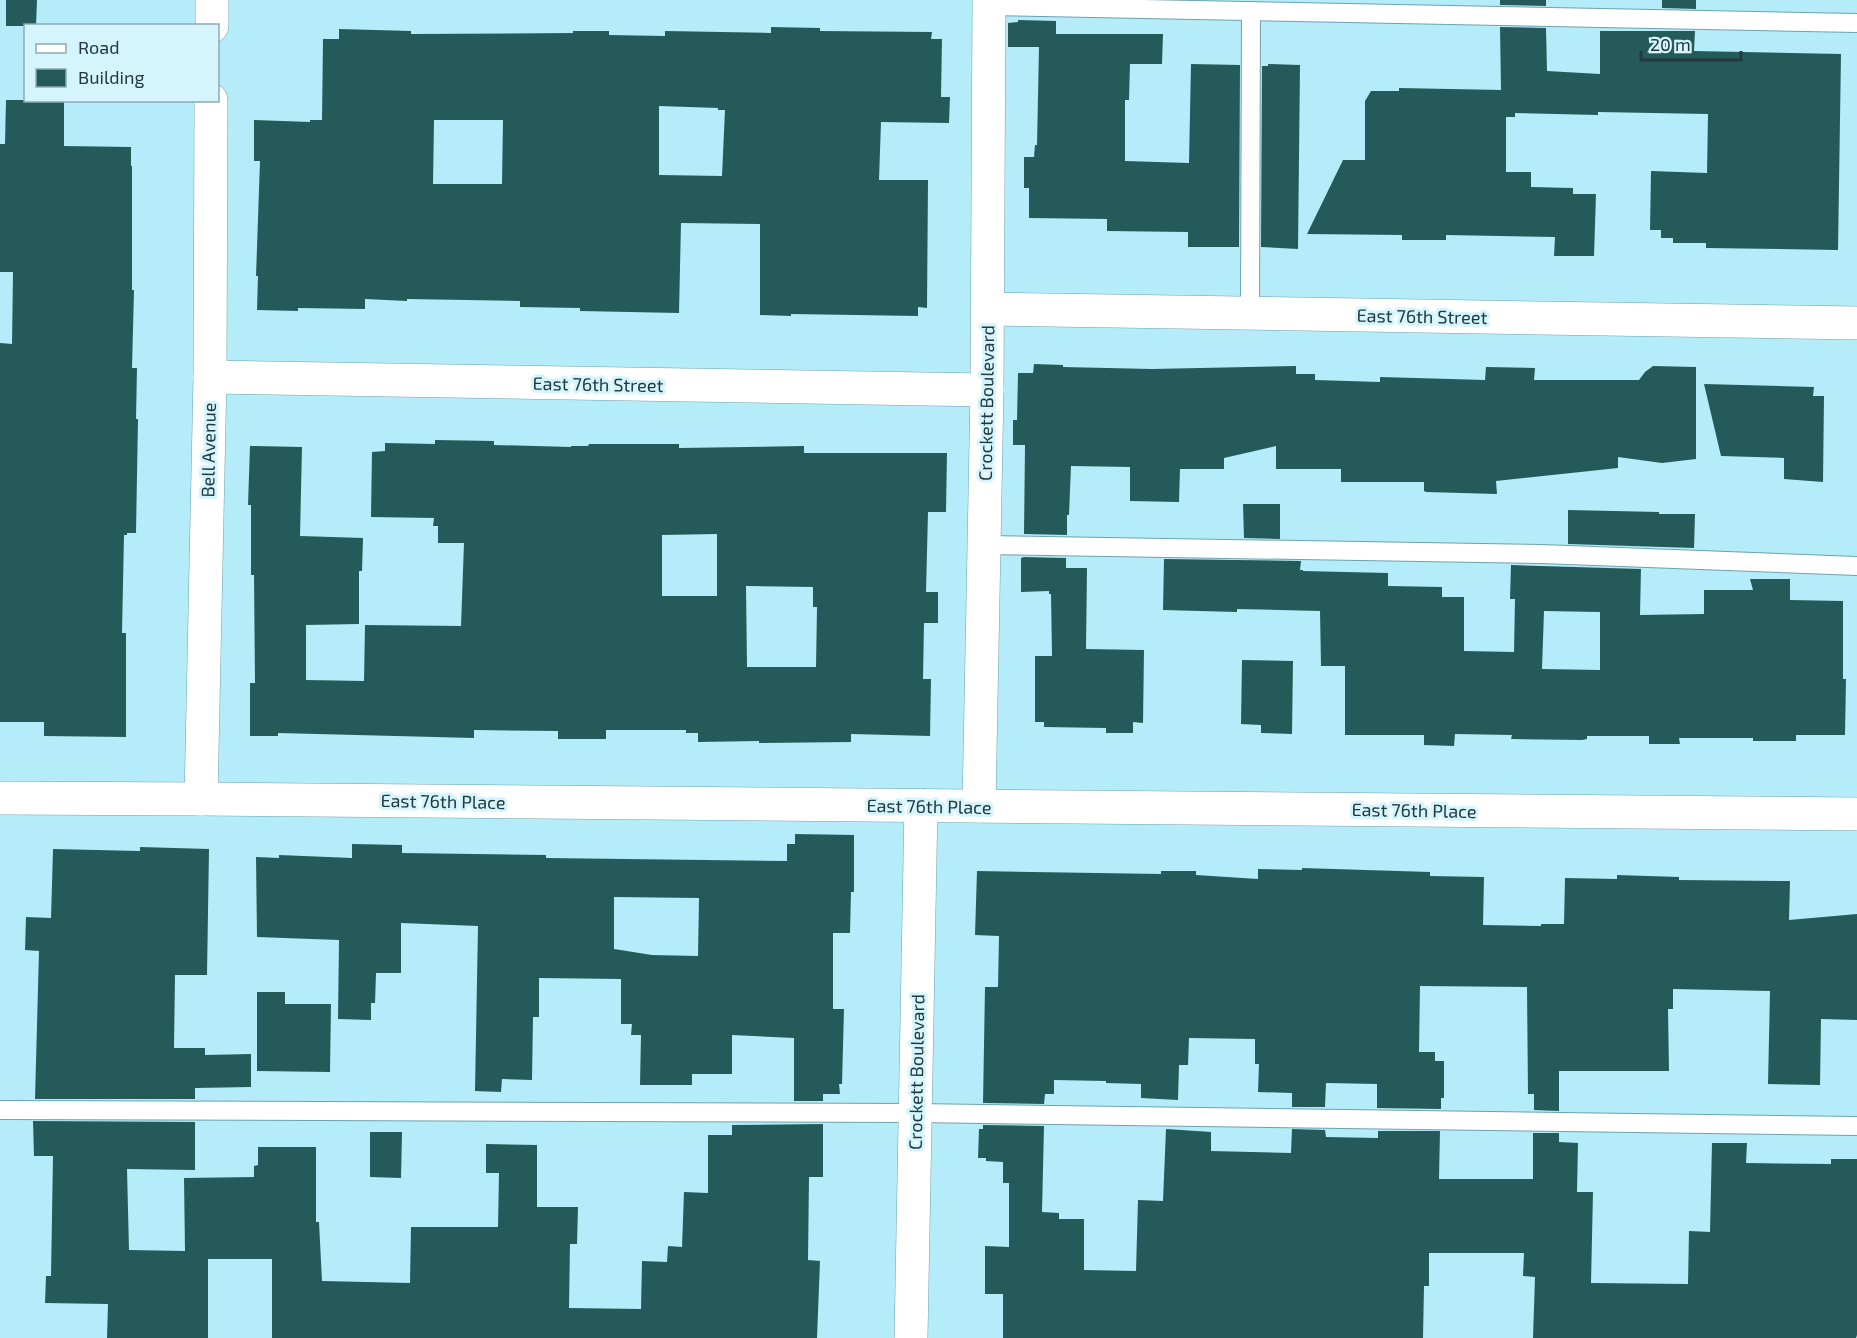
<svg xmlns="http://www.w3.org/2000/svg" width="1857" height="1338" viewBox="0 0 1857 1338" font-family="'Exo 2',sans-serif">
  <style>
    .building { fill: #245b5a; fill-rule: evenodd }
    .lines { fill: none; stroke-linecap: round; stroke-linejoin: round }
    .service-casing { stroke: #6da2af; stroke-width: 20 }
    .minor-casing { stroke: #6da2af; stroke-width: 34 }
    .tertiary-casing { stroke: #6da2af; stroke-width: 34 }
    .service { stroke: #fff; stroke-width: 18 }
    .minor { stroke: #fff; stroke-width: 33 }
    .tertiary { stroke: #fff; stroke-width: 33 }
    .labels { text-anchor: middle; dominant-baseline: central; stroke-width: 6; stroke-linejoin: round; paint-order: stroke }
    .street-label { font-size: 18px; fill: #23393e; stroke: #d4f5fd }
  </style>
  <rect width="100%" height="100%" fill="#b5ecf9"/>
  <g class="building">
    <path d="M6,0H37L36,26H6Z"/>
    <path d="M1500,0H1546V6L1500,5Z"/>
    <path d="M1662,0H1696V9L1662,8Z"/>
    <path d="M1018,20L1056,21V34H1163L1162,64H1130L1129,100H1125V161L1189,163L1191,64L1240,65L1239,247H1188V232L1107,231V219L1029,218V188H1024V157H1034L1035,145H1037L1039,47H1008V23L1018,22Z"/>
    <path d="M771,27L820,28V31L932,32L931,39H942L941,97H950L949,123L881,122L879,180H928L927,308L918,307V316L791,314V316L760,315V224L681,223L679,313L580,311V308L520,307V301L407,299V301L365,299V309L298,308V311L257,310L258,276H256L260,161H254V120L310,122V120H322L323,39H339V29L411,31V34L573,33V31H609V35L665,36V31L771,33ZM659,106L718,108V110H725L722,176L659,175ZM434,120H503L502,184H433Z"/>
    <path d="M1500,27L1546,28L1547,71L1600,74V31H1695L1694,51L1841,54L1838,250L1706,248V243H1673V238H1661V230H1650L1651,171L1707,173L1708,114L1598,112V115L1515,113V117H1506V172H1531V187L1573,188V194H1596L1594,256H1554L1555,237L1446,235V240H1402V235L1307,234L1343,160H1365V101L1371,91H1399V88L1501,90Z"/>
    <path d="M1268,64L1300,65L1298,249L1261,247L1262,66H1268Z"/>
    <path d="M6,100H64V146L131,147V166H132V290H134L132,368H137L136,419H138L136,533H127V535H124L122,633H126V737L44,736V722H0V343L12,344L13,272H0V144H5Z"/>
    <path d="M1034,364L1063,365V367L1152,369L1296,366V374H1315V380L1380,382V377L1485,380L1486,367L1535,368L1534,380H1639L1645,372L1653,366L1696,367V459L1662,463L1618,457V468L1496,481L1497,494L1426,492L1424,491V482H1341V469H1276V446L1224,458V469H1180L1179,502L1130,501V467L1071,466L1069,515H1067V535L1024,534L1025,445H1013V420H1017L1018,373H1033Z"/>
    <path d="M1704,384L1814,387L1813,396H1824L1823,482L1784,479V458L1721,456Z"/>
    <path d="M435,440L494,441V445L571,447V446H588L589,444H679V448L804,446V453H947L946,512H928L926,592H938V623H924L923,679H931L930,736L851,734V742L759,743V741L698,742V733H686V730H606V739H558V731L474,730V738L278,733V736H250V683H255L254,575H251V505H248L250,446L302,447L300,536L363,538L362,571H359V624L306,625V680L364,681L365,625L461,626L464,543H438V526H433L434,518L371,517L372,452L385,451V443L435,444ZM717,534V596H662V535ZM746,586L813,587V607H817L816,667H747Z"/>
    <path d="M1243,504H1280V539L1244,538Z"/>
    <path d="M1568,510L1659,512V514H1695L1694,548L1568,544Z"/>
    <path d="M1024,557L1066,558V568H1087L1086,649L1144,650L1143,723L1133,722V733H1106V728L1044,727V722H1035V656H1052L1051,594H1049V591L1021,592V558Z"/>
    <path d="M1164,559L1301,561L1300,570H1303V571L1388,573V586L1442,587V597H1464V651L1514,652L1515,599H1510L1511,565L1641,569L1640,615L1704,614V590H1753L1750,579H1790V600L1843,601V679H1846L1845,735H1796V741H1753V738H1679L1680,744H1649V736H1587V739L1582,740L1511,739L1512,735L1455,734L1454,746L1424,745V735H1345V666H1321L1320,611L1237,609V612L1163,610ZM1544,611L1600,612V670L1542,669Z"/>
    <path d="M1242,660L1293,661L1292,734L1261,733V725L1241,724Z"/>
    <path d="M795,834L854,835V892H851L850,933H833V1009H844L842,1084H839L840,1094H823V1101H794V1038L732,1035V1074H692V1085H640L641,1035H631L632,1024H621V979L539,978V1017H533L532,1080L502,1079L501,1092L475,1091L478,926L401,923V973H376L375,1003H371V1020L338,1019L339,940L257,937L256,857L279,858V855L352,858V844L402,845V853L546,855V858L787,861V844H795ZM614,897L699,898L698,956L652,955L614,949Z"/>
    <path d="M140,847L209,849L207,975H175L174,1048H205V1055L251,1054V1087L195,1088V1099H35L39,951L25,950L26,917L51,918L53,849L140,851Z"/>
    <path d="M1302,868L1430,872V876L1484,877L1483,925L1541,926V924H1564L1565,878L1617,879V875L1679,877V880L1790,881L1789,920L1857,914V1020L1821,1019L1820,1085L1768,1084L1770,991L1673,989V1009H1668L1669,1071H1559V1111L1534,1110V1094H1528L1527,987L1420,986L1419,1052H1435V1061H1444V1098H1441V1109L1377,1108V1084L1326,1083L1325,1107H1292V1093L1258,1092L1259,1064H1255V1039L1189,1038L1188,1065H1179L1178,1100L1141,1098V1084L1106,1083V1081L1054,1080V1094H1045L1044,1104L983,1103L985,987H998L999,936L975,935L977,871L1161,874V871H1196V875L1258,879V869L1302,870Z"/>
    <path d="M257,992H285V1004H331L330,1072L257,1071Z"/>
    <path d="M33,1121L195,1122V1170L127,1169L129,1250L185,1251L184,1178L254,1177V1166L258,1165V1147H316V1222H319L322,1281L410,1283L411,1227H498L499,1173H486V1144L537,1145V1207H578L577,1244H570L569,1308L641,1309L642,1261L667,1262L668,1246L682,1247L684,1192L708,1193V1135H732V1125L823,1124V1177H809L808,1260L820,1261L817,1338H272V1259H208V1338H107L108,1304L45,1303L46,1276H51L53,1156H34Z"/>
    <path d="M983,1125L1044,1126L1042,1212L1059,1213V1219H1084V1270L1136,1271L1138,1200L1163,1201L1166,1129L1211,1132V1151L1291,1153L1292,1129L1325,1130L1326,1137L1378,1138V1131H1440L1439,1179H1533V1133H1559V1142L1578,1143L1577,1192H1593L1591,1283L1688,1284L1689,1231L1710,1232L1712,1143H1747L1746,1163L1831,1164V1159H1857V1335L1856,1338H1533L1535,1277L1523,1276L1524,1253H1429V1286H1424L1423,1338H1003V1294H985V1246L1009,1247V1183H1003V1162L986,1161V1158H978L979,1129H983Z"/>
    <path d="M370,1132H402L401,1178L370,1177Z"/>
  </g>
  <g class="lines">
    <defs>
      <g id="service">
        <path d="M989,6L1857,23"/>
        <path d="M1250,313L1251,11"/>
        <path d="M984,545L1541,554L1857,566"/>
        <path d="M0,1110L915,1113L1857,1126"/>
      </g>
      <g id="minor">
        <path d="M988,309L1857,323"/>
        <path d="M210,377L987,390"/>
        <path d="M201,799L1857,814"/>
        <path d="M979,806L987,390L989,0"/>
        <path d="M911,1338L921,805"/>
      </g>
      <g id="tertiary">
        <path d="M212,26V0"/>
        <path d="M0,798L201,799L210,377L211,100"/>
      </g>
    </defs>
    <use href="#service" class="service-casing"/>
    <use href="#minor" class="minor-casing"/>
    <use href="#tertiary" class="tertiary-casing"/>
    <use href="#service" class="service"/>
    <use href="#minor" class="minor"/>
    <use href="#tertiary" class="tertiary"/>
  </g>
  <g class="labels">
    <g class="street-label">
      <text transform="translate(1422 316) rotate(1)">East 76th Street</text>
      <text transform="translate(598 384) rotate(1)">East 76th Street</text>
      <text transform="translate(986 403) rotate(-89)">Crockett Boulevard</text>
      <text transform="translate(208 450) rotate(-89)">Bell Avenue</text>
      <text transform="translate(443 801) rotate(1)">East 76th Place</text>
      <text transform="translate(929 806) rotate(1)">East 76th Place</text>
      <text transform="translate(1414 810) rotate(1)">East 76th Place</text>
      <text transform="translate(916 1072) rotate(-89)">Crockett Boulevard</text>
    </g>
  </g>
  <rect x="24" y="24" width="195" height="78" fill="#d4f5fd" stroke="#8daab1" stroke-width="1.5"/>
  <rect x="36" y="44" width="30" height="9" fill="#ffffff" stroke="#8daab1" stroke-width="1.5"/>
  <text x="78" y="54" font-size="18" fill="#23393e">Road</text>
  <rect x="36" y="69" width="30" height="18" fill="#245b5a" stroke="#8daab1" stroke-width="1.5"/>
  <text x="78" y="84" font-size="18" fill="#23393e">Building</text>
  <path d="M1641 51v9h100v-9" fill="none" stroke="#23393e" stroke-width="3"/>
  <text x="1650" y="51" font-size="18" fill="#23393e" stroke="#d4f5fd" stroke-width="4.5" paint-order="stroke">20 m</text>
</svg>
